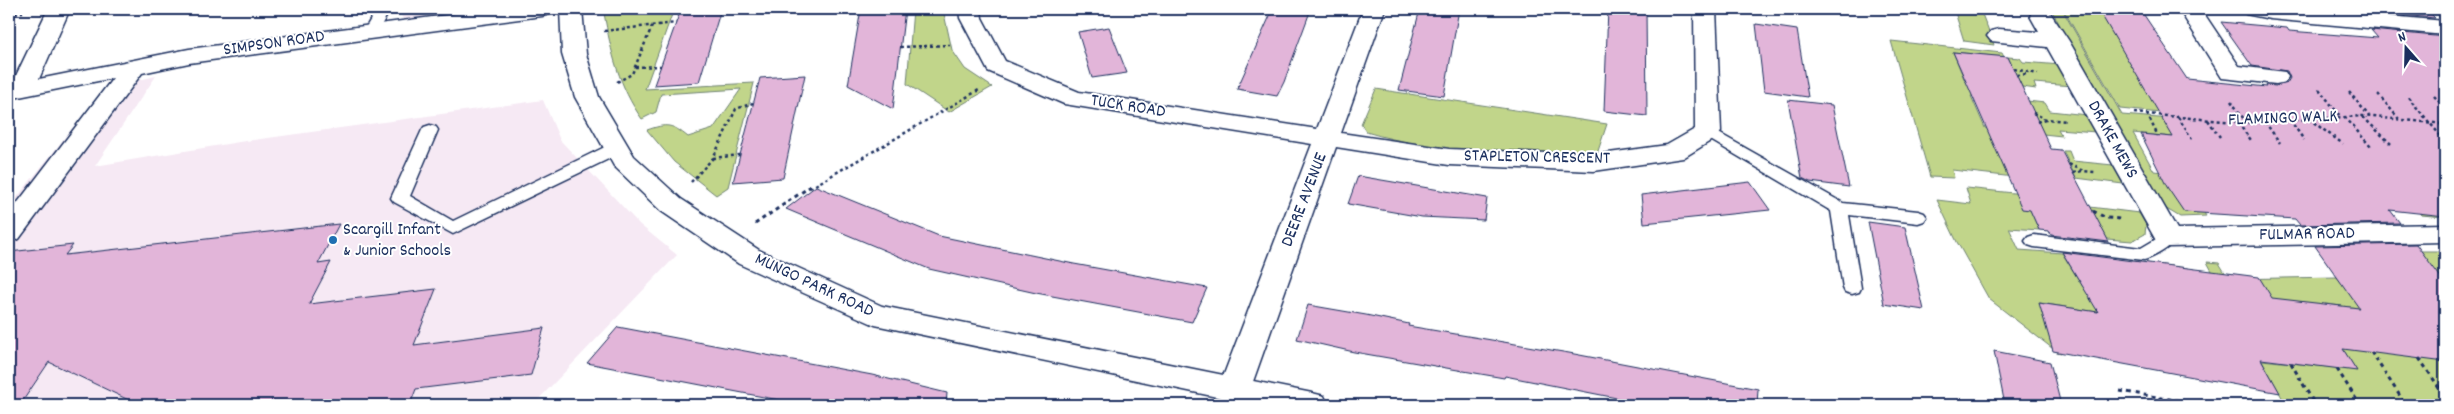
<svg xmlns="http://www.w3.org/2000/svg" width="2454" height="414" viewBox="0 0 2454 414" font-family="Dekko,sans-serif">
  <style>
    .built { fill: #f6e9f4 }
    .green { fill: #c1d58a; stroke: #6e8274; fill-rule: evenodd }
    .building { fill: #e2b5d9; stroke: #1b2f5e }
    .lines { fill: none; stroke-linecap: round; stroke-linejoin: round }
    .service-casing { stroke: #1b2f5e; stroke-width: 3 }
    .minor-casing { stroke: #1b2f5e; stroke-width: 3 }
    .tertiary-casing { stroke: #1b2f5e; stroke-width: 3 }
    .path-far1 { stroke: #1b2f5e; stroke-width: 2.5; stroke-dasharray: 3 3; stroke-linecap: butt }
    .path { stroke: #1b2f5e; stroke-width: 3; stroke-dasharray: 4 4; stroke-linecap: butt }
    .service { fill: #fff; fill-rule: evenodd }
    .minor { fill: #fff; fill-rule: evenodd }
    .tertiary { fill: #fff; fill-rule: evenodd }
    .poi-dot { fill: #1f6fb2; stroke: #fff; stroke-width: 2 }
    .labels { text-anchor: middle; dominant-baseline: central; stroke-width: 4; stroke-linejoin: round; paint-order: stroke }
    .street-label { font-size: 18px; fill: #1b2f5e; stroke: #fff }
    .poi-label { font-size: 18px; fill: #1b2f5e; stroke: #fff; text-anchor: start }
  </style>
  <rect width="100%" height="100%" fill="#fff"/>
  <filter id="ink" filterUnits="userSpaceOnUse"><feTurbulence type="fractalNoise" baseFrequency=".02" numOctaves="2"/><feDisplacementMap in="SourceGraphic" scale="10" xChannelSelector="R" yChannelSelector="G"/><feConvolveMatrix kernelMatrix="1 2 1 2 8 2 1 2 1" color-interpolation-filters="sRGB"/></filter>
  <g filter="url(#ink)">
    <g class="built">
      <path d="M401,9H490L403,19L400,13Z"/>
      <path d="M156,76L95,166L239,142L543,100L560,140L640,225L677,255L533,405H9V207L105,88Z"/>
    </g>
    <g class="green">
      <path d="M605,9H674L645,89L754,83L728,187L716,195L674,162L647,130C667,123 672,124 688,137L713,129L741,89L661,94L656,112L642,119C619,87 611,52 604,13Z"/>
      <path d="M913,9H943L952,50L965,69L992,87L949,112L907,84Z"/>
      <path d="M1954,9H1980L1994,45L1964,41Z"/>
      <path d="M2051,9H2062L2122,115L2183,120L2363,119L2445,127V149L2389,143L2204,140L2133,133L2154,171L2195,176L2445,184V217L2421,215L2404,194H2192L2206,216L2180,217L2158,204Z"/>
      <path d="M2063,9H2100L2161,113L2120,109Z"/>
      <path d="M1891,41L2002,53L2004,57L1953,52L1965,81L1971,82L1977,96H1971L1985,128L1996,129L2014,177L1952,170L1954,178L1930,177Z"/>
      <path d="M2008,57L2020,58L2023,62L2061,65L2072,86L2034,83L2036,89L2022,87Z"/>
      <path d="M1376,89L1607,124L1597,154C1521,157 1440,154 1366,132L1361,124Z"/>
      <path d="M2027,101L2045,103L2050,111L2087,115L2096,132L2058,129L2062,136L2043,134Z"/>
      <path d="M2063,151H2069L2073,161L2113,165L2123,184L2076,178Z"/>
      <path d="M1966,188L2023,194L2039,230L2009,228L2019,250L2062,253L2083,287L2135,294L2145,263L2187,268L2200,290L2224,293L2207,262L2219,263L2229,279L2337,277L2341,282L2373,285L2441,279L2420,251H2445V285L2433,284L2435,341L2445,342V405H2286L2262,360L2356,370L2326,322L2097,312L2040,303L2057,339L2061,353L2057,352L1989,299L1957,242L1937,200L1971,204ZM2325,304L2366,309L2354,350Z"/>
      <path d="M2090,207L2139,213L2146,225L2145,234L2132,241L2107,239Z"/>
    </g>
    <g class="building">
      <path d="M681,9H721L699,82L654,85Z"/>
      <path d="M861,9H905L893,109L848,85Z"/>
      <path d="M1273,9H1311L1284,82L1277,96L1237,89Z"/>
      <path d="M1420,9H1459L1444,96L1399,90Z"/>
      <path d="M1608,9H1646L1647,116L1604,111Z"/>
      <path d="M2098,9H2140L2187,79L2267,87L2266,85L2276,86L2287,83L2290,78L2287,71L2252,66L2221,22L2287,28L2289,31L2378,38L2371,30L2445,37V216L2390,210L2400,223L2300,225L2295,219L2184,212L2167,187L2141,134L2173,137Z"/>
      <path d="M2352,9H2426L2435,18L2354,11Z"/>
      <path d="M1756,24L1797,30L1808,97L1764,91Z"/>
      <path d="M1109,27L1127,73L1092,78L1078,32Z"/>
      <path d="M1953,52L2008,57L2051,149L2061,150L2109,242L2051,235L2049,231L2039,230L2030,210L2022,209Z"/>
      <path d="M805,75L783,178L733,182L760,78Z"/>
      <path d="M1788,100L1832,105L1849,187L1810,182L1802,178Z"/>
      <path d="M1358,176L1487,198L1484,220L1422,217L1348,204Z"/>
      <path d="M1750,182L1770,210L1644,223L1641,195Z"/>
      <path d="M816,186L939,236L1074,264L1207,288L1192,322L1036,293L929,269L786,209Z"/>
      <path d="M1868,222L1905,227L1924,310L1884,304Z"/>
      <path d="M339,224L318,264L331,262L309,304L436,289L414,345L544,328L531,375L416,389L410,405H139L49,362L20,405H9V252L73,245L65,255Z"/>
      <path d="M2416,244L2445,283V362L2343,349L2357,371L2261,359L2280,393L2053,351L2039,303L2098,312L2062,252L2259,277L2272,298L2359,308L2315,246Z"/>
      <path d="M1308,305L1366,315L1409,324L1408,326L1569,353L1758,389L1757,405H1652L1505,376L1504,378L1354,352L1297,339Z"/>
      <path d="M618,327L872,375L947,393L946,405H805L587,363Z"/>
      <path d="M1994,351L2050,362L2061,405H2005Z"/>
    </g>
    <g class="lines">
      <defs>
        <g id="service">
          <path d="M377,9H391L375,35H365L363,32Z"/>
          <path d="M430,125L436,127L438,130L410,196L453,221L611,144H623L625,148L623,152L453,234L394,202L391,198L422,130L424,127Z"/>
          <path d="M1708,127L1843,203L1918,211L1924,213L1927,217L1924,221L1918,223L1849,215L1861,288L1859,292L1852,294L1845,292L1843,288L1831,211L1702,135L1700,132L1702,129Z"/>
          <path d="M2168,232L2174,234L2177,238C2171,247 2155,257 2144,260L2034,247L2028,245L2025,241L2028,237L2034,235L2141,248Z"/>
        </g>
        <g id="minor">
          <path d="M48,9H70L39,79L189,49L493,9H553L550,14L542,16L189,63L142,73L19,239L9,242V214L113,78L9,99V85L12,84Z"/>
          <path d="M959,9H981L982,18L1005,61L1079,92L1317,129L1363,9H1385L1341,133L1449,149L1594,155L1667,145L1695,129L1694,9H1716L1721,132L1717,137L1683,158L1594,171L1449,165L1336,147L1250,390L1245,398L1234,402L1223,398L1218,390L1312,144L1064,104L988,71L960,18Z"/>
          <path d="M2041,9L2049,11L2069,41L2177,229L2445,224V242L2168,247L2158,244L2047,47L1991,41L1987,36L1991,31L1999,29L2039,32L2030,16L2033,11Z"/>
          <path d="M2185,9H2209L2205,15L2239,66L2285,72L2288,77L2285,82L2276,84L2222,78L2182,14Z"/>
          <path d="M2243,9H2309L2445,21V35L2270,19L2246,14Z"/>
        </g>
        <path id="tertiary" d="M560,9H582L586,54L599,97L634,156L681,199L759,250L882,306L1312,393L1324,396L1328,405H1255L875,325L739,264L661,211L614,166L575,97L562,54Z"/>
      </defs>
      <use href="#service" class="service-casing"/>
      <use href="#minor" class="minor-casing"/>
      <use href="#tertiary" class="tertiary-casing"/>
      <g class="path-far1">
        <path d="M9,14L23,12"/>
        <path d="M604,31L676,23"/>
        <path d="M900,47L950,45"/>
        <path d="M635,67L661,66"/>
        <path d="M2014,69L2038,74"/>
        <path d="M2017,75L2027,74"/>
        <path d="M617,82L632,74L653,24"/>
        <path d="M2319,89L2340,116"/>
        <path d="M2349,92L2369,116"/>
        <path d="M2378,94L2399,119"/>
        <path d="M2434,96L2445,108"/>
        <path d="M2408,97L2445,141"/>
        <path d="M2231,101L2246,122"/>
        <path d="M2033,113L2046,119L2066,121"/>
        <path d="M2134,113L2246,123L2363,116L2445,124"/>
        <path d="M2147,114L2158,136"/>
        <path d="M2178,117L2192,139"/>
        <path d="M2345,117L2371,147"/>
        <path d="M2363,117L2391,144"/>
        <path d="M2309,119L2343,144"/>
        <path d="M2208,120L2220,137"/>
        <path d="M2290,120L2304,140"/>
        <path d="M2037,122L2045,119"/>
        <path d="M2265,122L2280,143"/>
        <path d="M2238,123L2251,140"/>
        <path d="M2440,124L2445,130"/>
        <path d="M713,158L740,155"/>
        <path d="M2069,164L2083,171L2095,172"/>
        <path d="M2073,173L2082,171"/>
        <path d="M691,182L713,158L736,109L753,103"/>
        <path d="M810,188L979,90"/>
      </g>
      <g class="path">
        <path d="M2093,211L2106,218L2121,219"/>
        <path d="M755,224L811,186"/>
        <path d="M2371,352L2406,405"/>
        <path d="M2419,358L2445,396"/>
        <path d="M2291,363L2315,405"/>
        <path d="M2337,369L2360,405"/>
        <path d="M2120,391L2205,405"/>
      </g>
      <use href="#service" class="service"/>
      <use href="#minor" class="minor"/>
      <use href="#tertiary" class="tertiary"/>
    </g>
  </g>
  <circle class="poi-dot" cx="333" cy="240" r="5"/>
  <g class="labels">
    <g class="street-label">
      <text transform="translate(274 44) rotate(-8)">SIMPSON ROAD</text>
      <text transform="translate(1128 107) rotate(9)">TUCK ROAD</text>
      <text transform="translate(2283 119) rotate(-2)">FLAMINGO WALK</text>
      <text transform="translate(2112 140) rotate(61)">DRAKE MEWS</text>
      <text transform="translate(1537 158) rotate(1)">STAPLETON CRESCENT</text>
      <text transform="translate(1305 200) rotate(-69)">DEERE AVENUE</text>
      <text transform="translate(2307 235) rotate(-1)">FULMAR ROAD</text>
      <text transform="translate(814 286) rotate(25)">MUNGO PARK ROAD</text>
    </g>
    <g class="poi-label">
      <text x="343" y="230">Scargill Infant<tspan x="343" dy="21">&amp; Junior Schools</tspan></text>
    </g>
  </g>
  <rect width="2454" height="414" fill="none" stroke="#fff" stroke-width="30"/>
  <rect x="15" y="15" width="2424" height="384" fill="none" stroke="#1b2f5e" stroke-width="2" filter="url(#ink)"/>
  <g transform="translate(2406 48) rotate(340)" stroke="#ffffff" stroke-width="4" paint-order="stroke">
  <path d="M0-4L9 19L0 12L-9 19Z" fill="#1b2f5e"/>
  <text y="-8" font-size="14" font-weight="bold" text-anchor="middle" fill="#1b2f5e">N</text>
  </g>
</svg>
